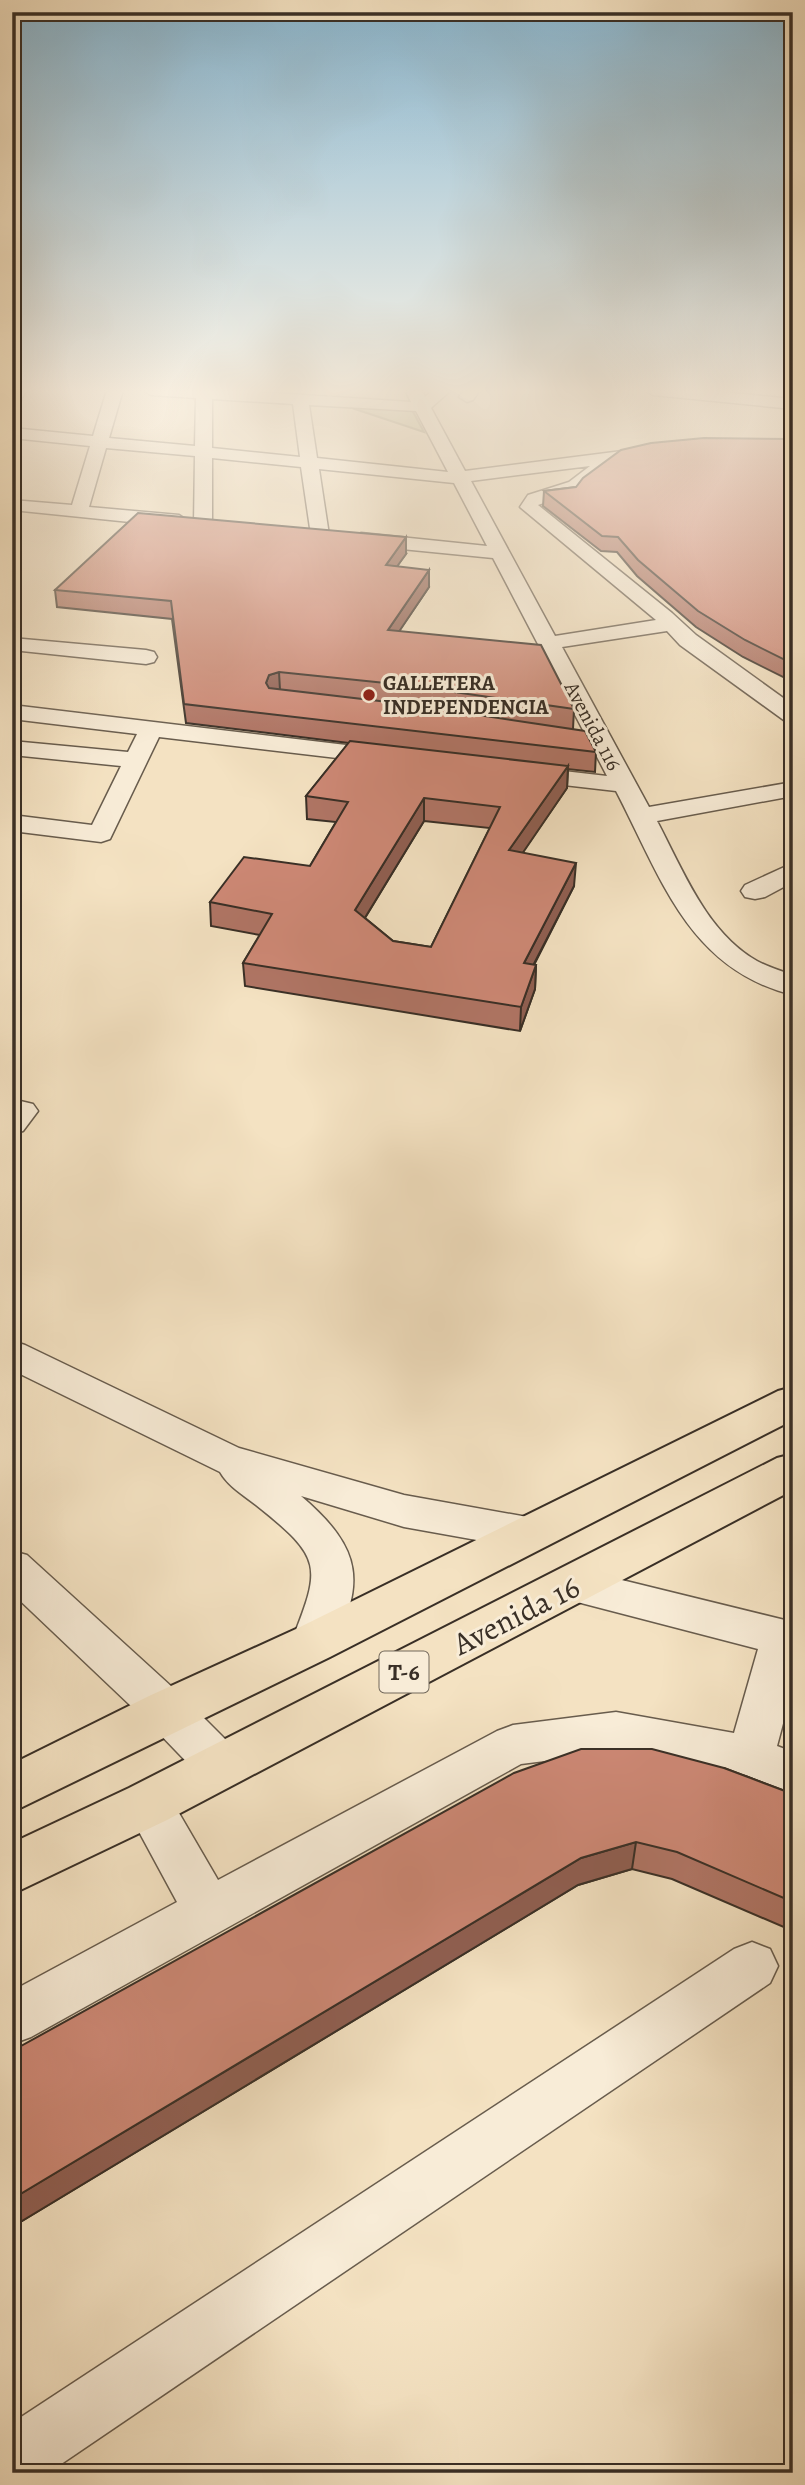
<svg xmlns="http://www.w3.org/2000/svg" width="805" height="2485" viewBox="0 0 805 2485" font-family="Alegreya,serif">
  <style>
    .green { fill: #bbc393; stroke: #7a795c; stroke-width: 2 }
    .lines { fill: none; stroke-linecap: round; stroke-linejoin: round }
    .minor-casing { stroke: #685c4d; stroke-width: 3 }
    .highway-casing { stroke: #392f26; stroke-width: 4 }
    .minor { fill: #f8ecd7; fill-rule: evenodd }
    .highway { fill: #f4e2c2; fill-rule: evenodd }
    .wall { fill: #b07565; stroke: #392f26; stroke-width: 2; fill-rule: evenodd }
    .shaded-wall { fill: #905f52; stroke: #392f26; stroke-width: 2 }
    .building { fill: #cd8875; stroke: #392f26; stroke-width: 2; fill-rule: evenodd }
    .poi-dot { fill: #8f2418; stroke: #f8ecd7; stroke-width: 2.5 }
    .labels { text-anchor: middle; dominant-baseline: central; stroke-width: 6; stroke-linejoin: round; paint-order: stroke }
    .far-poi-label { font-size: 21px; font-weight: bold; fill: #392f26; stroke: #f8ecd7; text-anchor: start }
    .far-street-label { font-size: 21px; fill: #392f26; stroke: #f8ecd7 }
    .shield { fill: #f8ecd7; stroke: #72685b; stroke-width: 2 }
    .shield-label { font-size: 24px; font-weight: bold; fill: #392f26 }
    .near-street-label { font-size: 32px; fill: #392f26; stroke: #f8ecd7 }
  </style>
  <rect width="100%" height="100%" fill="#f4e2c2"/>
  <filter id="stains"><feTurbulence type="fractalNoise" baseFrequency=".00286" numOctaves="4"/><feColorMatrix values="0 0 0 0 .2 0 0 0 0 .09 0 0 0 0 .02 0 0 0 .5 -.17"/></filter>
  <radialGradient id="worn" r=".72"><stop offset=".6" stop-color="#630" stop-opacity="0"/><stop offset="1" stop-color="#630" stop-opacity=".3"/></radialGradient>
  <path class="green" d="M364,405L411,408L424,432L355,409Z"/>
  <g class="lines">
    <defs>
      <g id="minor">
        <path d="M12,390H26L18,406L12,408Z"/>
        <path d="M107,390H123L109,438L195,446L196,398L151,395L143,390H229L411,402L405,390H421L425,397L433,390H451L431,408L465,471L622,451L628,452L631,456L628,460L619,462L581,490L538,505L672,613L696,635L793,705V723L785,721L680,645L667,631L562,647L649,807L793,782V796L657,821C683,870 706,932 757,961C768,967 781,971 793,975V995C688,969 661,877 616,791L520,780L511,778L508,773L511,768L520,766L607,776L493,558L361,545L351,539L361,533L487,546L454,483L319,469L329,535L320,541L311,535L301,467L212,458V524L203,530L194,524L195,456L106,448L89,507L179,515L188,521L186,525L179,527L12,510V500L72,505L90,446L12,438V428L93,436ZM212,399L293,404L300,457L212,448ZM309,405L416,411L448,472L317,458ZM590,466L569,482L528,495L520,507L656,620L555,636L471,481Z"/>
        <path d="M464,390H480L473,400L467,402L459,397Z"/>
        <path d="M645,390H702L793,399V409L653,395Z"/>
        <path d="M12,638L146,650L154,652L157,657L154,662L146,664L12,650Z"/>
        <path d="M12,705L388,750L396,752L400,757L396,762L388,764L159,737L110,839L101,842L12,831V815L92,825L121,766L12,755V741L128,752L137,734L12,719Z"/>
        <path d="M793,863V882L765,897L755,899L745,897L741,891L745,885Z"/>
        <path d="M12,1099L33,1104L38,1111L23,1131L12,1134Z"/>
        <path d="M12,1341L25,1345L239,1448L404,1495L533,1518L548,1523L554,1534L548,1545L533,1550L404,1527L301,1496C364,1550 366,1583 329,1656L313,1661L297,1656L291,1643C321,1566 324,1559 256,1505C243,1495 228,1486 220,1472L12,1370Z"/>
        <path d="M12,1551L27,1555L183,1697L238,1752L244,1766L238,1780L221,1786L204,1780L151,1725L12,1593Z"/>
        <path d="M573,1568L793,1622V1686L777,1746L793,1752V1794L746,1775L616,1752L521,1764L31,2037L12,2044V1991L177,1902L124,1804L131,1789L148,1783L165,1789L218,1880L497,1731L513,1725L616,1712L734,1733L758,1649L558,1597L552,1585L558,1573Z"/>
        <path d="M752,1942L770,1949L778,1966L770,1983L48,2473H12V2423L734,1949Z"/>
      </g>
      <g id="highway">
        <path d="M793,1387V1420L330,1657L12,1812V1764L149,1696L296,1629L778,1391Z"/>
        <path d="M793,1454V1490L167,1820L12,1894V1843L129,1788L777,1458Z"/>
      </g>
    </defs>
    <use href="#minor" class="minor-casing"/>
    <use href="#highway" class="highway-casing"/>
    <use href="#minor" class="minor"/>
    <use href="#highway" class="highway"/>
  </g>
  <g class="wall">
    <path d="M793,439V682L743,657L696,627L637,576L617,552L601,551L543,506L544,491L576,487Z"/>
    <path d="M406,554L397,566L429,587L399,631L574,709L573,729L596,752L595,772L568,769L567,788L522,853L574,886L534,965H536L535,989L520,1031L245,986L243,963L260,935L211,926L210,902L310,866L336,822L307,819L306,796L349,743L186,723L172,619L57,607L55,590ZM424,821L490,828L431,947L393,941L365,918Z"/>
    <path d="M724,1768L793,1794V1931L672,1879L632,1869L578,1885L12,2227V2051Z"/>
  </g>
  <g class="shaded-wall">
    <path d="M406,537V554L386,582V565Z"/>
    <path d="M429,570V587L388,648V630Z"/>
    <path d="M279,672L280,690L270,694L266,683L269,675Z"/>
    <path d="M568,766L567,788L509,873V850Z"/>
    <path d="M424,798V821L355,934V910Z"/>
    <path d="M576,863L574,886L522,987L524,963Z"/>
    <path d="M536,965L535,989L520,1031L521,1007Z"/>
    <path d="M636,1842L632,1869L578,1885L12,2227V2199L581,1858Z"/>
  </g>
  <g class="building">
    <path d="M704,438L793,439V664L745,640L698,611L638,560L618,537L602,536L544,491L576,487L583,478L621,450L651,443Z"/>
    <path d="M138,513L406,537L386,565L429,570L388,630L541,645L574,709L405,685L279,672L269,675L266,683L269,688L405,704L585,731L596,752L184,704L171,601L55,590Z"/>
    <path d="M350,741L568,766L509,850L576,863L524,963L536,965L521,1007L243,963L272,914L210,902L244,857L310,866L348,802L306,796ZM424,798L500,807L431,947L393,941L355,910Z"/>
    <path d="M581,1749H652L724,1768L793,1794V1902L677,1852L636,1842L581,1858L12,2199V2051L514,1773Z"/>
  </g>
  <linearGradient id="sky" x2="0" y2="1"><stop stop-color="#89b8d3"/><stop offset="0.53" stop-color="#faf2e4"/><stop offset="1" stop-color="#faf2e4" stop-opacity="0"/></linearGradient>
  <rect width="805" height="738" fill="url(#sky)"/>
  <circle class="poi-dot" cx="369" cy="695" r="7"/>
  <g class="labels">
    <g class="far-poi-label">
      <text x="383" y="683">GALLETERA<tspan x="383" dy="24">INDEPENDENCIA</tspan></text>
    </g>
    <g class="far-street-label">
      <text transform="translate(593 726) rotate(62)">Avenida 116</text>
    </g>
    <rect class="shield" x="379.5" y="1651.5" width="49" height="41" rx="5"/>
    <g class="shield-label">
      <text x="404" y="1672">T-6</text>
    </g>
    <g class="near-street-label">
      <text transform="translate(516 1615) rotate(-27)">Avenida 16</text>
    </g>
  </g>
  <rect width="805" height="2485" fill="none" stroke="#f4e2c2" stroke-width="42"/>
  <rect x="14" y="14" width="777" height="2457" fill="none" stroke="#392f26" stroke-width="3.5"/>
  <rect x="21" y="21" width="763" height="2443" fill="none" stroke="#392f26" stroke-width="2"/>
  <rect width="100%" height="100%" filter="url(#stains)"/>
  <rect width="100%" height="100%" fill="url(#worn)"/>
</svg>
